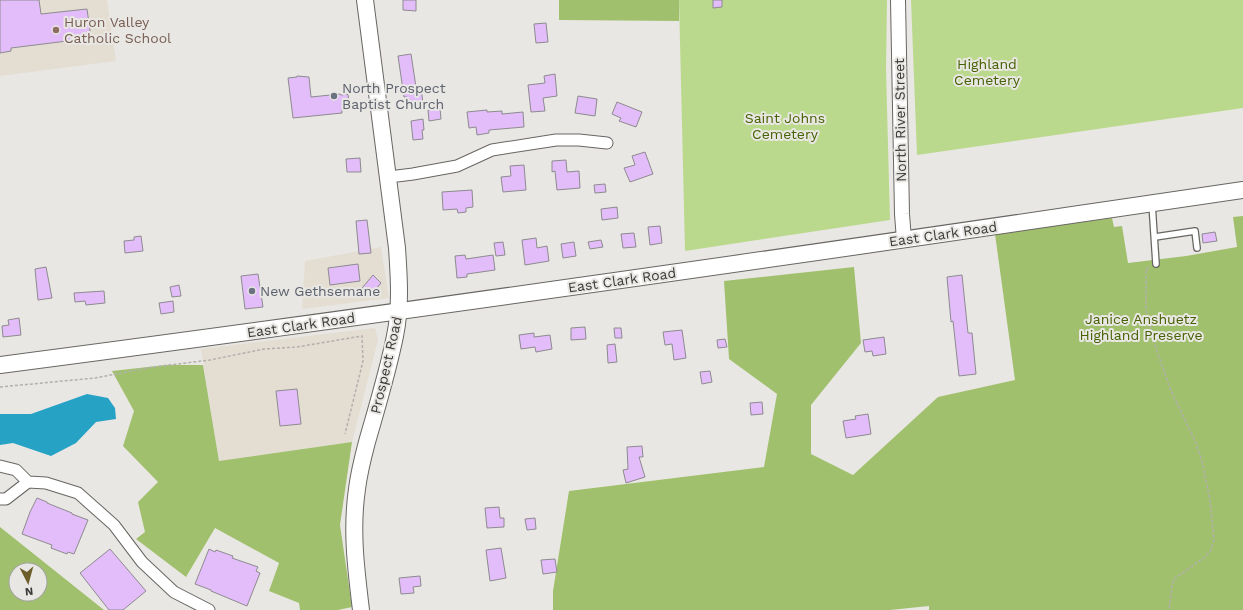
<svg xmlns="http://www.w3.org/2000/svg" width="1243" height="610" viewBox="0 0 1243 610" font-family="'Work Sans',sans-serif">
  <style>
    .built { fill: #e4ddd2 }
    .green { fill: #bbd98d }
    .forest { fill: #a1c06e; fill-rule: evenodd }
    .water { fill: #26a2c5 }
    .building { fill: #e3bdf9; stroke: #8d8b8f }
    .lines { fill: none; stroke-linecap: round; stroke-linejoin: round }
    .service-casing { stroke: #686663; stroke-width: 8 }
    .minor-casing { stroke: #686663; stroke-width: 13 }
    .tertiary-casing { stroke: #686663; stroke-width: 16 }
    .secondary-casing { stroke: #686663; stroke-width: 18 }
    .path { stroke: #b2b0ad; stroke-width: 1.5; stroke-dasharray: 3 2; stroke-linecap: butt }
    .service { stroke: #fff; stroke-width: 5.5 }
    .minor { stroke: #fff; stroke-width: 11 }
    .tertiary { stroke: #fff; stroke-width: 14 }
    .secondary { stroke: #fff; stroke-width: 16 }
    .education-dot { fill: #8d6e63; stroke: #e9e7e3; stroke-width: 1.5 }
    .worship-dot { fill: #6b7280; stroke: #e9e7e3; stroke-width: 1.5 }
    .labels { text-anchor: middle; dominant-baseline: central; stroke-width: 4; stroke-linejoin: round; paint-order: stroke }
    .education-label { font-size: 14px; fill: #785e54; stroke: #e9e7e3; text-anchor: start }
    .park-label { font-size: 14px; fill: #466100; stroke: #e9e7e3 }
    .worship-label { font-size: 14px; fill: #5b616d; stroke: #e9e7e3; text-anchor: start }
    .street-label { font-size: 14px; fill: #3b3a39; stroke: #e9e7e3 }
  </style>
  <rect width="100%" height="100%" fill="#e9e7e3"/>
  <g class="built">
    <path d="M0,0H107L116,61L0,76Z"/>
    <path d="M381,247L389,298L302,309L305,261Z"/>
    <path d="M375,328L378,340L352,442L219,461L201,349Z"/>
  </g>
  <g class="green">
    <path d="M679,0H887L886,69L890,220L685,251Z"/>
    <path d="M911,0H1243V108L917,155Z"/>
  </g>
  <g class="forest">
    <path d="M559,0H679V21L559,20Z"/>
    <path d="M1243,216V610H929V606L890,610H553V591L569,491L764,467L777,394L729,359L724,281L854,267L861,343L811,405V454L853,475L938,397L1015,380L995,234L1112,218L1114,227L1122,226L1128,263L1186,256L1237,247L1233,217Z"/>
    <path d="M166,365H203L219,461L352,442L340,525L352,607L338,610H300L299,603L269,591L279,563L215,528L186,577L136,539L145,532L138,502L158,482L123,446L134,411L112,371Z"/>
    <path d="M0,527L104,610H0ZM16,570H40V594H16Z"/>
  </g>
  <path class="water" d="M87,394L108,398L115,408L116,419L96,422L76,443L51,456L13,443L0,445V414H31Z"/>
  <g class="building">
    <path d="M0,0H39L41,14L87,9L91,38L11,48V51L0,53Z"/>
    <path d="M403,0H416V11L403,10Z"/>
    <path d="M713,0H722V7L713,8Z"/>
    <path d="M546,23L548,42L536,43L534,24Z"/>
    <path d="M411,54L416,87L421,86L423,104L408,106L407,97H404L398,56Z"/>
    <path d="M555,74L557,96L543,98L545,111L531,112L528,85L545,83L544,76Z"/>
    <path d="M297,76L309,77L311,97L340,94L341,95L348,94L350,109L342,110V113L293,118L288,78L297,77Z"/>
    <path d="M578,96L597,99L595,116L575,113Z"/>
    <path d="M617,102L642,112L636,127L619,121L621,118L612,114Z"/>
    <path d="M440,108L441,119L429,121L428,110Z"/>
    <path d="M487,110V112L502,111V114L523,112L524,127L489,130V133L477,135L476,127L469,128L467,112Z"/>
    <path d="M423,119L424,130H422L423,139L413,140L411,121Z"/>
    <path d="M645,152L653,174L630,182L624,168L635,165L632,156Z"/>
    <path d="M360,158L361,172H347L346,159Z"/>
    <path d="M566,160L567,172L579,171L580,188L557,190L555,171L552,172V161Z"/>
    <path d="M524,165L526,190L503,192L501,177L511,176L510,166Z"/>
    <path d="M605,184L606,192L595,193L594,185Z"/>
    <path d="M472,190L473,207L466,208V212L458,213L457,209L443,210L442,192Z"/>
    <path d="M617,207L618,218L602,220L601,209Z"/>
    <path d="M367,220L371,253L359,254L356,221Z"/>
    <path d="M660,226L662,243L650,245L648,227Z"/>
    <path d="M1215,232L1217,241L1203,243L1202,234Z"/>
    <path d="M634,233L636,247L623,248L621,234Z"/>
    <path d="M141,236L143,251L125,253L124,241L134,240V237Z"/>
    <path d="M536,238L537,248L547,246L549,261L525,265L522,240Z"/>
    <path d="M601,240L603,247L590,249L588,242Z"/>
    <path d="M503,242L505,255L496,256L494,243Z"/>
    <path d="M574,242L576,256L563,258L561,244Z"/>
    <path d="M465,255L466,259L493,255L495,270L467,274V277L457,278L455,256Z"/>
    <path d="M358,264L360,281L330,285L328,268Z"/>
    <path d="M46,267L52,298L38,300L35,269Z"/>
    <path d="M258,274L263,307L245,309L241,276Z"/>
    <path d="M373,275L381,283L371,295L362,288Z"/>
    <path d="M962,275L968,333H972L976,374L959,376L953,321L951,322L947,277Z"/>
    <path d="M179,285L181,296L172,297L170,287Z"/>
    <path d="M104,291L105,303L86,305L85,301L75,302L74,293Z"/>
    <path d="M173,301L174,312L161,314L159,303Z"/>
    <path d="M19,318L21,335L3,337L2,326L9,325L8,320Z"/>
    <path d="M585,327L586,339L571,340V328Z"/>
    <path d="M614,328H621L622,338H615Z"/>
    <path d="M682,330L686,358L674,360L672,344L665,345L663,332Z"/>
    <path d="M534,333V337L550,335L552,349L536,352L535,347L521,349L519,335Z"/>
    <path d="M884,337L886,354L873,356L872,351L865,352L863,340Z"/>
    <path d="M725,339L727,347L718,348L717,340Z"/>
    <path d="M615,344L617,362L608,363L607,345Z"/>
    <path d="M710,371L712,382L702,384L700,372Z"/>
    <path d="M297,389L301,424L280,426L276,391Z"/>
    <path d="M762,402L763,414L751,415L750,403Z"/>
    <path d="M868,414L871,434L846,438L843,421L856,419L855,416Z"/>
    <path d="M642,446L643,457H639L645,477L626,483L623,470L628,469L627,447Z"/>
    <path d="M37,498L47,502V503L72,513V514L88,520L74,554L68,552L67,554L51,548L52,545L22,534L30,512Z"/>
    <path d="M499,507L500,518H504V527L487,528L485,508Z"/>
    <path d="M535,518L536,529L527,530L525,519Z"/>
    <path d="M501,548L506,578L490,581L486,550Z"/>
    <path d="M110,549L146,591L123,610H109L80,573Z"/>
    <path d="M209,549L215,552L216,550L233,556L232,558L258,567L256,571L260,573L247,606L211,591V590L195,584Z"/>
    <path d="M555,559L557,572L543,574L541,560Z"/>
    <path d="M420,576L421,586L413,587L414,593L401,594L399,578Z"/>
  </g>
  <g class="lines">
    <defs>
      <g id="service">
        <path d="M1152,204L1156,264"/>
        <path d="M1155,237L1195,231L1197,248"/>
      </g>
      <g id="minor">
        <path d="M389,177L413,174L457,166L492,150L556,140H579L607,143"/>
        <path d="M0,466L16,470L28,482L46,483L78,493L114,525L142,562L174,592L209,610"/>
        <path d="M0,499H6L28,482"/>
      </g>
      <path id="tertiary" d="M898,0L902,214L904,240"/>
      <g id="secondary">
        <path d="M0,365C415,311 829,251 1243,190"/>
        <path d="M361,610C356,569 351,530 357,489C359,473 363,457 367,442C377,407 388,371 395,336C401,307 399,277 397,248L365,0"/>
      </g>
    </defs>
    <use href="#service" class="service-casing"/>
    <use href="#minor" class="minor-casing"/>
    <use href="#tertiary" class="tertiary-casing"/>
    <use href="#secondary" class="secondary-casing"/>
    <g class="path">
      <path d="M1149,268L1146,269V310L1157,351L1171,391L1196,443L1202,461L1210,501L1214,539L1211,550L1205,557L1174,579L1172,586L1169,610"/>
      <path d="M0,387L95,378L153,367L210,360L264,349L297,347L362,336L363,361L345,434"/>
    </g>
    <use href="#service" class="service"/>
    <use href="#minor" class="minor"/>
    <use href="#tertiary" class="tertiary"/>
    <use href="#secondary" class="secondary"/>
  </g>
  <circle class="education-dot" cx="56" cy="30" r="4"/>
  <g class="worship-dot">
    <circle cx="334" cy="96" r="4"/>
    <circle cx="252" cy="291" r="4"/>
  </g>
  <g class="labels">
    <g class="education-label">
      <text x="64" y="22">Huron Valley<tspan x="64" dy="16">Catholic School</tspan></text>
    </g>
    <g class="park-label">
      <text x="987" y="64">Highland<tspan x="987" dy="16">Cemetery</tspan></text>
      <text x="785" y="118">Saint Johns<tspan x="785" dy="16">Cemetery</tspan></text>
      <text x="1141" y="319">Janice Anshuetz<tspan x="1141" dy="16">Highland Preserve</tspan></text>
    </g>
    <g class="worship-label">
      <text x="342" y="88">North Prospect<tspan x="342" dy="16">Baptist Church</tspan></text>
      <text x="260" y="291">New Gethsemane</text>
    </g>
    <g class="street-label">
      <text transform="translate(900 120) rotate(-91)">North River Street</text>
      <text transform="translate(943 234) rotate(-8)">East Clark Road</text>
      <text transform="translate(622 280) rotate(-8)">East Clark Road</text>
      <text transform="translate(301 325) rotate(-8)">East Clark Road</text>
      <text transform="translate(386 365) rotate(-77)">Prospect Road</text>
    </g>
  </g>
  <g transform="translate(28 582) rotate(174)"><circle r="19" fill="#e9e7e3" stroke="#a3a29f"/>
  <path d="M0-3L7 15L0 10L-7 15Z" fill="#6b5e2b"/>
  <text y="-6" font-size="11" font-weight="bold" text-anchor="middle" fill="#3b3a39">N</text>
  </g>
</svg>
